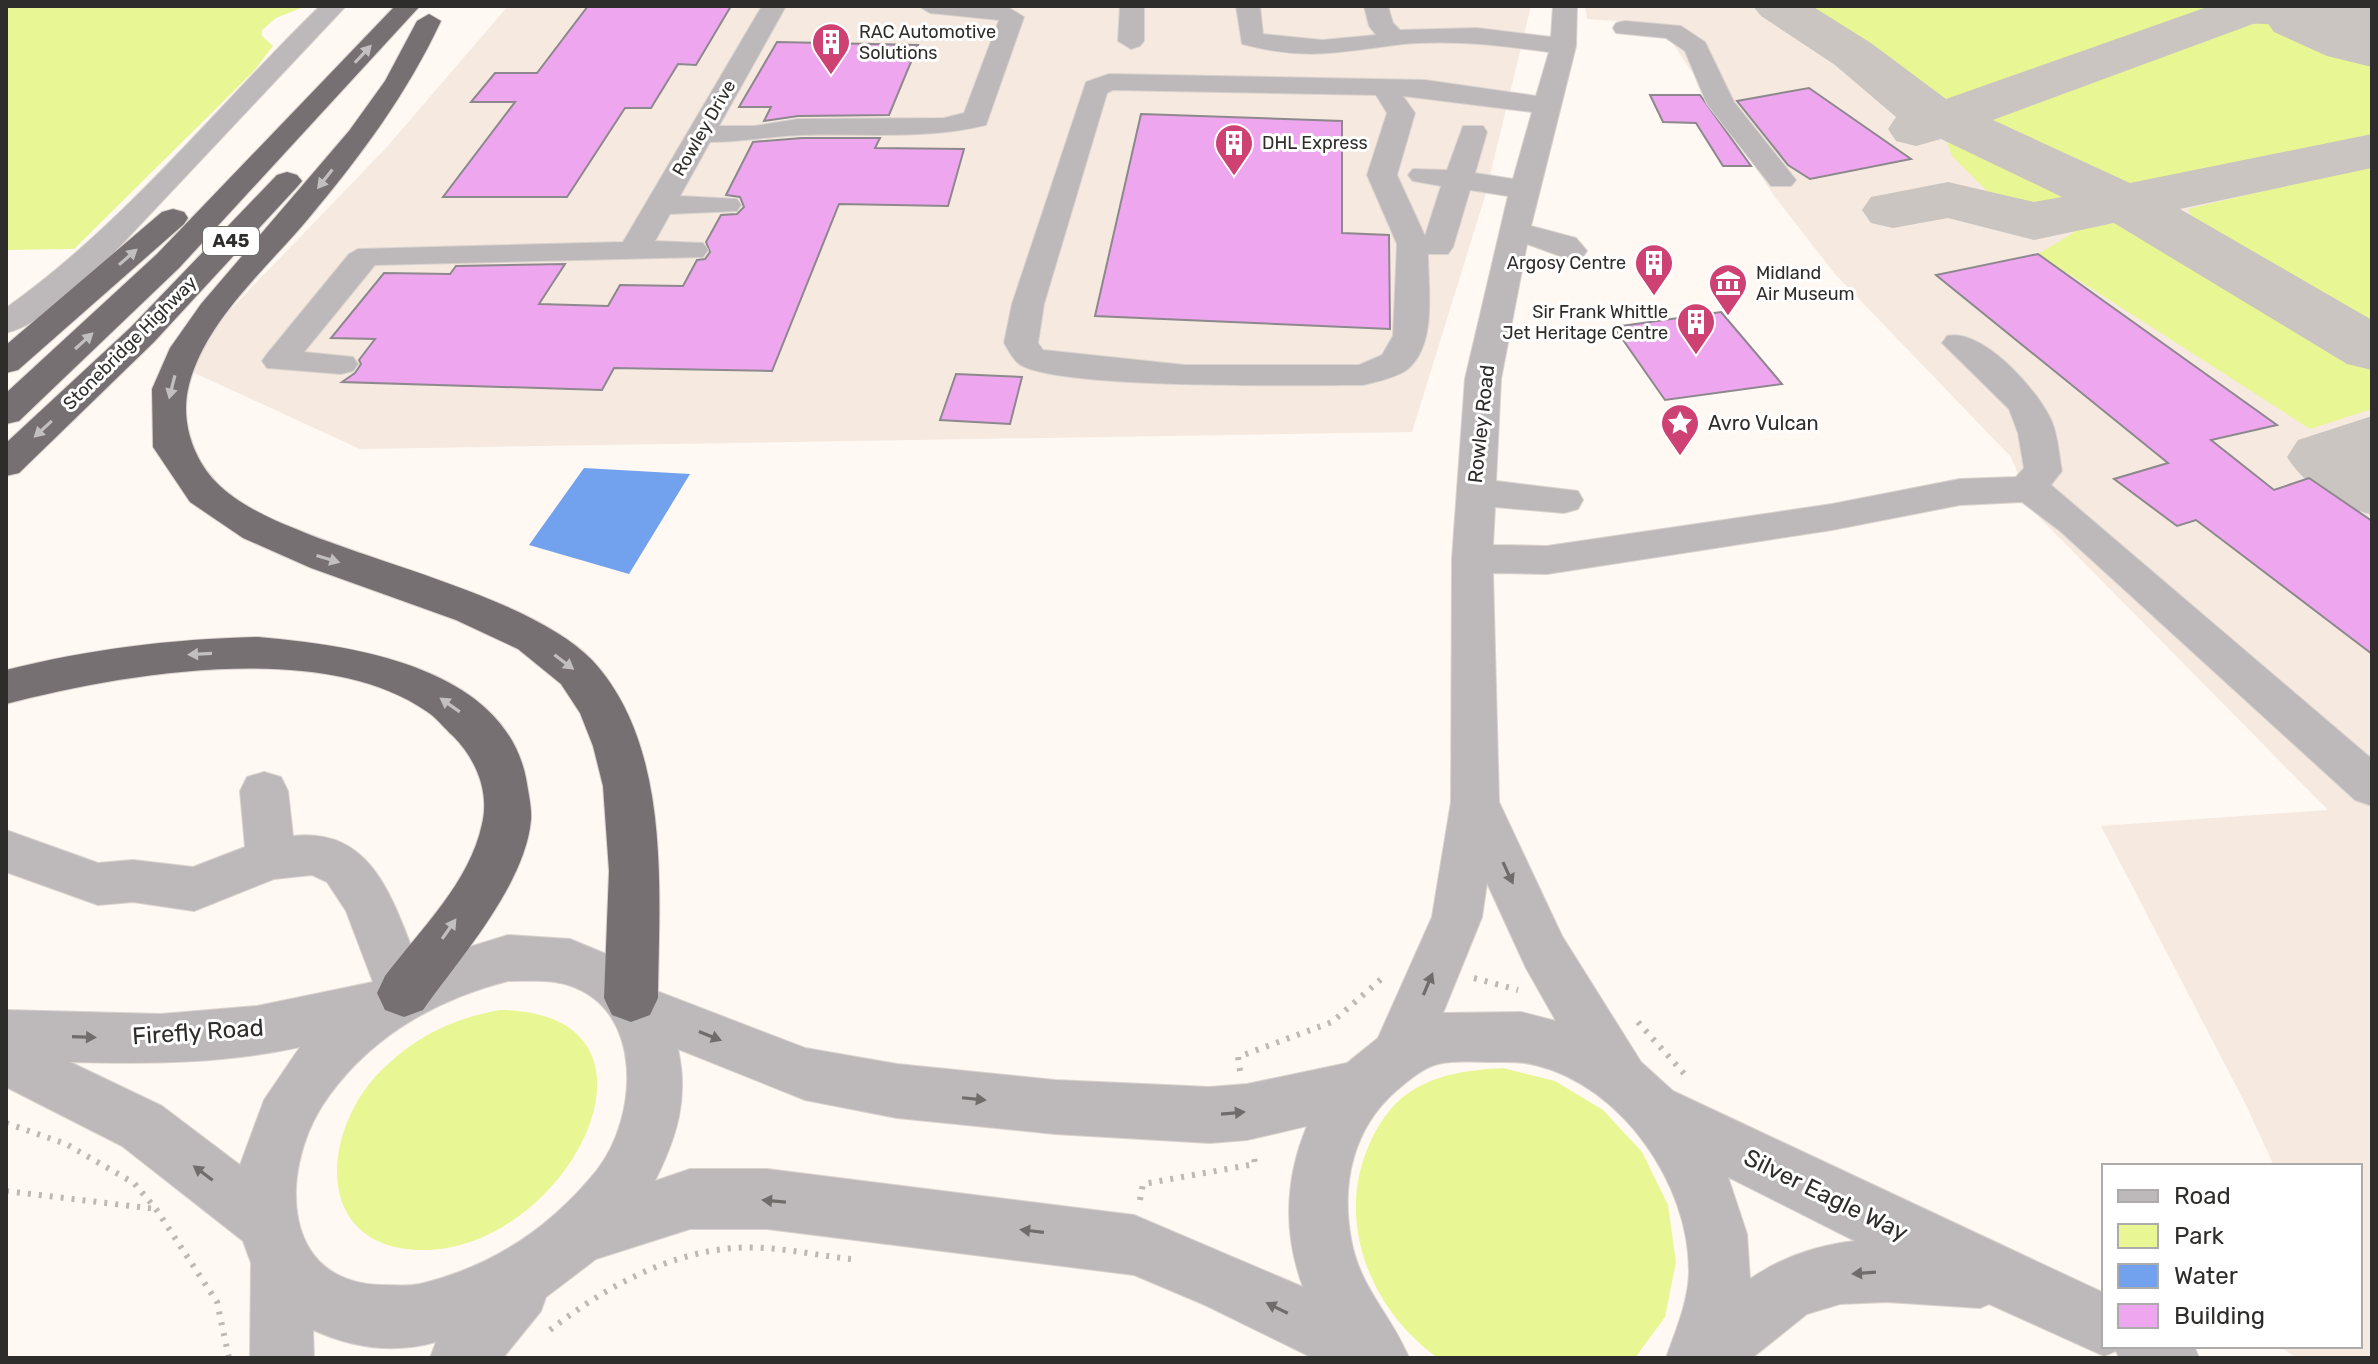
<svg xmlns="http://www.w3.org/2000/svg" width="2378" height="1364" viewBox="0 0 2378 1364" font-family="Rubik,sans-serif">
  <style>
    .built { fill: #f6e9df }
    .green { fill: #e9f694 }
    .water { fill: #72a1ed }
    .lines { fill: none; stroke-linecap: round; stroke-linejoin: round }
    .taxiway { fill: #cac5c0; fill-rule: evenodd }
    .runway { fill: #cac5c0; fill-rule: evenodd }
    .building { fill: #eea7ee; stroke: #8d888d; stroke-width: 2 }
    .minor-casing { stroke: #dad3cf; stroke-width: 2 }
    .highway-casing { stroke: #dad3cf; stroke-width: 2 }
    .path { stroke: #beb9b5; stroke-width: 6; stroke-dasharray: 3 8; stroke-linecap: butt }
    .minor { fill: #bdb9ba; fill-rule: evenodd }
    .highway { fill: #777072; fill-rule: evenodd }
    .oneway { fill: #c2bfc0 }
    .oneway2 { fill: #6f6c6b }
    .labels { text-anchor: middle; dominant-baseline: central; stroke-width: 6; stroke-linejoin: round; paint-order: stroke }
    .far-poi-label { font-size: 18px; fill: #2f2d2b; stroke: #fff; text-anchor: start }
    .far-street-label { font-size: 18px; fill: #2f2d2b; stroke: #fff }
    .shield { fill: #fff; stroke: #6d6c6b; stroke-width: 2 }
    .shield-label { font-size: 18px; font-weight: bold; fill: #2f2d2b }
    .poi-label { font-size: 20px; fill: #2f2d2b; stroke: #fff; text-anchor: start }
    .street-label { font-size: 20px; fill: #2f2d2b; stroke: #fff }
    .near-street-label { font-size: 24px; fill: #2f2d2b; stroke: #fff }
  </style>
  <rect width="100%" height="100%" fill="#fff8f3"/>
  <g class="built">
    <path d="M508,6H1531L1485,196L1412,432L360,449L177,365L386,148Z"/>
    <path d="M1585,6H2372V1358H2297L2279,1346H2360V1166H2274L2245,1103L2101,826L2328,810L2033,511L2011,457L1835,274L1775,197L1660,24L1587,19Z"/>
  </g>
  <g class="green">
    <path d="M6,6H306L276,18L262,30V36L273,46L253,72L74,249L6,250Z"/>
    <path d="M1791,6H2236L1959,107L1940,102Z"/>
    <path d="M2268,15L2372,61V137L2040,206L1992,196L1952,156L1943,131Z"/>
    <path d="M2372,165V329L2197,227L2188,209Z"/>
    <path d="M2125,221L2146,226L2372,360V409L2310,429L2038,254L2090,223Z"/>
    <path d="M501,1010C689,1013 568,1251 422,1250C316,1249 320,1139 375,1077C409,1040 451,1018 501,1010Z"/>
    <path d="M1503,1068L1555,1081L1603,1110L1642,1152L1668,1205L1676,1262L1665,1317L1635,1358H1438C1373,1312 1336,1226 1367,1150C1375,1129 1390,1105 1410,1092C1439,1073 1470,1070 1503,1068Z"/>
  </g>
  <path class="water" d="M584,468L690,474L629,574L529,545Z"/>
  <g class="lines">
    <g class="taxiway">
      <path d="M1753,6H1812L1871,43L1946,99L2210,6H2350L2372,11V33C2334,42 2292,22 2253,24L1993,120L2130,183L2372,134V168L2180,209L2372,320V370L2347,364L2114,223L2034,240L1948,218L1893,228L1871,223L1862,210L1871,197L1948,182L2034,202L2062,197L1941,139L1916,146L1896,141L1888,129L1896,117L1835,65L1761,16Z"/>
      <path d="M2372,416V515C2338,506 2306,487 2287,457L2298,440Z"/>
    </g>
    <path class="runway" d="M2256,6H2372V67L2327,56L2274,32Z"/>
  </g>
  <g class="building">
    <path d="M588,6H731L696,65L678,64L651,108H625L567,197H443L515,102H471L495,73H537Z"/>
    <path d="M777,42L918,45L889,115L798,116L764,121L771,107H739Z"/>
    <path d="M1809,88L1911,159L1810,179L1788,165L1737,101Z"/>
    <path d="M1650,95H1700L1751,166H1723L1696,123L1663,122Z"/>
    <path d="M1141,114L1342,121V233L1389,235L1390,329L1095,316Z"/>
    <path d="M802,138H880L875,148L964,149L948,206L839,204L772,371L614,368L602,390L342,382L355,373L361,364L359,360L375,339L331,338L384,273L450,274L456,266L565,264L539,304L608,306L620,285L683,286L697,260L705,259L710,252L706,242L721,215L737,214L744,207L740,197L726,195L753,142Z"/>
    <path d="M2038,254L2277,425L2211,440L2274,490L2309,478L2372,521V654L2196,520L2177,526L2114,479L2168,463L1936,275Z"/>
    <path d="M1721,312L1782,384L1665,400L1614,327Z"/>
    <path d="M956,374L1022,377L1010,424L940,420Z"/>
  </g>
  <g class="lines">
    <defs>
      <g id="minor">
        <path d="M320,6H346L107,260C78,284 43,324 6,333V308C126,223 216,107 320,6Z"/>
        <path d="M762,6H786L719,126H754L798,119L944,118L964,113L999,20L930,13L918,6H1006L1024,17L986,125C925,140 864,133 802,135C771,136 741,142 710,142L680,196L737,199L741,205L737,211L670,214L655,241L703,243L708,250L703,257L375,265L304,352L353,357L358,364L353,371L341,374L267,368L262,361L267,354L349,254L358,249L623,242Z"/>
        <path d="M1120,6H1144V41L1140,46L1131,49L1118,41Z"/>
        <path d="M1236,6H1260L1263,34L1322,40L1376,35L1369,26L1364,6H1388L1393,23L1400,30L1477,28L1551,37L1553,6H1577L1576,46L1531,226L1576,238L1587,251L1582,258L1571,260L1527,244L1501,379L1496,481L1578,491L1583,500L1578,509L1564,513L1495,507L1493,545L1547,546L1832,504L1960,479L2016,477L2024,468L2018,433L2009,409L1942,343L1947,336C1982,327 2039,391 2052,422C2058,437 2059,455 2062,471L2051,485L2372,759V806L2355,800L2060,531L2022,502L1960,505L1832,530L1547,574L1493,573L1499,802L1562,936L1641,1062L1673,1091L2104,1293V1346H2194L2199,1358H2119L2116,1351L2104,1356L1989,1304L1980,1308L1887,1302L1840,1304L1807,1314L1752,1358H1666C1676,1330 1689,1300 1689,1270C1689,1184 1622,1086 1535,1065C1522,1061 1507,1062 1493,1062C1475,1062 1456,1060 1438,1064C1423,1068 1409,1080 1397,1090C1353,1128 1341,1183 1351,1239C1360,1289 1391,1314 1409,1358H1313L1205,1305L1134,1275L767,1229H690L596,1259L546,1297L541,1311L503,1358H430L436,1342C394,1354 353,1348 313,1330L314,1358H250L251,1263L243,1241L122,1146L6,1087V1010L161,1014L257,1006L373,982L346,911L327,882L312,875L274,879L194,911L133,902L98,905L6,872V830L98,863L133,860L193,867L245,847L240,791L247,777L264,772L281,777L288,791L293,836C374,827 393,902 418,963L508,935L570,939L628,963L654,990L805,1048L897,1064L1055,1080L1210,1087L1247,1084L1347,1063L1378,1038L1432,917L1451,802L1452,559L1465,379L1508,196L1470,190L1453,247L1448,254H1428C1428,289 1437,342 1409,368C1399,377 1376,382 1363,385C1309,385 1049,390 1018,363C1012,358 1008,349 1004,343L1012,304L1086,82L1109,74L1425,80L1536,96L1549,52C1498,45 1446,39 1395,45C1335,53 1303,60 1242,44ZM1113,90L1376,95L1387,113L1367,175L1397,244L1393,336L1382,355L1359,365H1185L1043,350L1038,343L1044,304L1107,93ZM1403,96L1532,112L1513,179L1475,173L1487,132L1483,126H1463L1447,170L1413,169L1408,175L1413,181L1441,186L1425,236L1397,175L1415,113ZM1487,883L1526,968L1556,1021L1521,1012L1443,1013L1482,917ZM508,981C528,981 549,979 568,985C645,1009 638,1118 597,1170C551,1227 495,1265 424,1283C410,1287 396,1285 382,1285C281,1283 280,1173 322,1106C365,1040 433,1000 508,981ZM300,1047L264,1100L240,1165L162,1106L70,1062C148,1064 223,1064 300,1047ZM678,1049L805,1100L897,1118L1055,1134L1210,1143L1247,1140L1307,1126C1285,1179 1283,1233 1303,1287L1134,1215L767,1169H690L655,1181C677,1136 689,1099 678,1049ZM1728,1177L1855,1241C1818,1245 1782,1257 1750,1279L1747,1234Z"/>
        <path d="M1625,21L1681,26L1705,42L1734,102L1796,180L1791,186H1771L1707,104L1685,51L1666,38L1616,33L1613,28L1616,23Z"/>
      </g>
      <g id="highway">
        <path d="M395,6H420L179,268L19,421L6,424V393L157,254Z"/>
        <path d="M429,14L441,21C407,94 360,157 308,219C266,269 206,320 189,385C180,419 192,457 216,482C236,503 270,519 296,529C377,564 533,599 592,660C672,746 659,891 658,998L650,1015L631,1022L612,1015L604,998L609,871L603,786L593,746L580,713L561,684L518,649L456,620L311,568L243,538L190,502L153,447L152,389L170,348L201,304L349,131L385,81L417,21Z"/>
        <path d="M287,172L297,175L302,181L297,187L154,342L19,473L6,476V443L130,328L277,175Z"/>
        <path d="M173,209L184,212L188,218L184,224L18,370L6,373V345L162,212Z"/>
        <path d="M258,637C351,645 503,666 526,778C528,791 532,807 531,820C525,885 460,958 423,1010L404,1017L385,1010L377,993L385,976C420,930 470,882 482,824C490,791 475,758 453,736C444,728 436,717 426,711C322,639 121,674 6,704V670C90,649 172,639 258,637Z"/>
      </g>
    </defs>
    <use href="#minor" class="minor-casing"/>
    <use href="#highway" class="highway-casing"/>
    <g class="path">
      <path d="M1474,978L1518,990"/>
      <path d="M1638,1022L1687,1077"/>
      <path d="M1240,1071L1238,1057L1332,1022L1386,975"/>
      <path d="M6,1123L66,1144L134,1183L156,1209L217,1302L229,1358"/>
      <path d="M6,1191L156,1209"/>
      <path d="M1140,1200L1143,1184L1255,1164L1253,1152"/>
      <path d="M550,1330C602,1289 667,1253 734,1248C773,1245 812,1255 851,1259"/>
    </g>
    <use href="#minor" class="minor"/>
    <use href="#highway" class="highway"/>
  </g>
  <defs><path id="oneway-solid" d="M-6-.8H1V-3.2L6.5 0L1 3.2V.8H-6Z" transform="scale(2)"/></defs>
  <g class="oneway">
    <use href="#oneway-solid" transform="translate(363 54) rotate(-47)"/>
    <use href="#oneway-solid" transform="translate(325 179) rotate(128)"/>
    <use href="#oneway-solid" transform="translate(128 257) rotate(-41)"/>
    <use href="#oneway-solid" transform="translate(84 341) rotate(-42)"/>
    <use href="#oneway-solid" transform="translate(172 387) rotate(104)"/>
    <use href="#oneway-solid" transform="translate(43 429) rotate(137)"/>
    <use href="#oneway-solid" transform="translate(328 559) rotate(17)"/>
    <use href="#oneway-solid" transform="translate(200 654) rotate(177)"/>
    <use href="#oneway-solid" transform="translate(564 662) rotate(37)"/>
    <use href="#oneway-solid" transform="translate(450 705) rotate(-145)"/>
    <use href="#oneway-solid" transform="translate(449 929) rotate(-55)"/>
  </g>
  <g class="oneway2">
    <use href="#oneway-solid" transform="translate(1508 873) rotate(65)"/>
    <use href="#oneway-solid" transform="translate(1428 984) rotate(-67)"/>
    <use href="#oneway-solid" transform="translate(710 1036) rotate(22)"/>
    <use href="#oneway-solid" transform="translate(84 1037) rotate(2)"/>
    <use href="#oneway-solid" transform="translate(974 1099) rotate(6)"/>
    <use href="#oneway-solid" transform="translate(1233 1113) rotate(-5)"/>
    <use href="#oneway-solid" transform="translate(203 1173) rotate(-143)"/>
    <use href="#oneway-solid" transform="translate(774 1201) rotate(-175)"/>
    <use href="#oneway-solid" transform="translate(1032 1231) rotate(-173)"/>
    <use href="#oneway-solid" transform="translate(1864 1273) rotate(176)"/>
    <use href="#oneway-solid" transform="translate(1277 1308) rotate(-154)"/>
  </g>
  <defs>
    <symbol id="building-pin" viewBox="-11 -11 22 30"><path d="M0 17L-7.5 6A9.5 9.5 0 1 1 7.5 6Z" fill="#cd4173" stroke="#fff"/><path d="M-4-6H4V6H1V3H-1V6H-4ZM-2.5-4.3h1.7v1.8h-1.7ZM.8-4.3h1.7v1.8H.8ZM-2.5-1h1.7V.8h-1.7ZM.8-1h1.7V.8H.8Z" fill="#fff"/></symbol>
    <symbol id="museum-pin" viewBox="-11 -11 22 30"><path d="M0 17L-7.5 6A9.5 9.5 0 1 1 7.5 6Z" fill="#cd4173" stroke="#fff"/><path d="M0-6L6-3V-2H-6V-3ZM-5-1h2V3h-2ZM-1-1h2V3h-2ZM3-1h2V3H3ZM-6 4H6V6H-6Z" fill="#fff"/></symbol>
    <symbol id="sight-pin" viewBox="-11 -11 22 30"><path d="M0 17L-7.5 6A9.5 9.5 0 1 1 7.5 6Z" fill="#cd4173" stroke="#fff"/><path d="M0-6L1.8-2.2L6-1.7L2.9 1.2L3.7 5.4L0 3.3L-3.7 5.4L-2.9 1.2L-6-1.7L-1.8-2.2Z" fill="#fff"/></symbol>
  </defs>
  <g fill-rule="evenodd">
    <use href="#building-pin" x="809" y="20" width="44" height="60"/>
    <use href="#building-pin" x="1212" y="121" width="44" height="60"/>
    <use href="#building-pin" x="1632" y="241" width="44" height="60"/>
    <use href="#museum-pin" x="1706" y="261" width="44" height="60"/>
    <use href="#building-pin" x="1674" y="300" width="44" height="60"/>
    <use href="#sight-pin" x="1658" y="401" width="44" height="60"/>
  </g>
  <g class="labels">
    <g class="far-poi-label">
      <text x="859" y="32">RAC Automotive<tspan x="859" dy="21">Solutions</tspan></text>
      <text x="1262" y="143">DHL Express</text>
      <text x="1626" y="263" text-anchor="end">Argosy Centre</text>
      <text x="1756" y="273">Midland<tspan x="1756" dy="21">Air Museum</tspan></text>
      <text x="1668" y="312" text-anchor="end">Sir Frank Whittle<tspan x="1668" dy="21">Jet Heritage Centre</tspan></text>
    </g>
    <g class="far-street-label">
      <text transform="translate(704 128) rotate(-60)">Rowley Drive</text>
      <text transform="translate(130 343) rotate(-45)">Stonebridge Highway</text>
    </g>
    <rect class="shield" x="203" y="227" width="56" height="28" rx="6"/>
    <g class="shield-label">
      <text x="231" y="241">A45</text>
    </g>
    <g class="poi-label">
      <text x="1708" y="423">Avro Vulcan</text>
    </g>
    <g class="street-label">
      <text transform="translate(1481 424) rotate(-84)">Rowley Road</text>
    </g>
    <g class="near-street-label">
      <text transform="translate(198 1032) rotate(-4)">Firefly Road</text>
      <text transform="translate(1826 1195) rotate(26)">Silver Eagle Way</text>
    </g>
  </g>
  <rect width="2378" height="1364" fill="none" stroke="#2f2d2b" stroke-width="16"/>
  <rect x="2102" y="1164" width="260" height="184" fill="#ffffff" stroke="#acabaa" stroke-width="2"/>
  <rect x="2118" y="1190" width="40" height="12" fill="#bdb9ba" stroke="#acabaa" stroke-width="2"/>
  <text x="2174" y="1204" font-size="24" fill="#2f2d2b">Road</text>
  <rect x="2118" y="1224" width="40" height="24" fill="#e9f694" stroke="#acabaa" stroke-width="2"/>
  <text x="2174" y="1244" font-size="24" fill="#2f2d2b">Park</text>
  <rect x="2118" y="1264" width="40" height="24" fill="#72a1ed" stroke="#acabaa" stroke-width="2"/>
  <text x="2174" y="1284" font-size="24" fill="#2f2d2b">Water</text>
  <rect x="2118" y="1304" width="40" height="24" fill="#eea7ee" stroke="#acabaa" stroke-width="2"/>
  <text x="2174" y="1324" font-size="24" fill="#2f2d2b">Building</text>
</svg>
